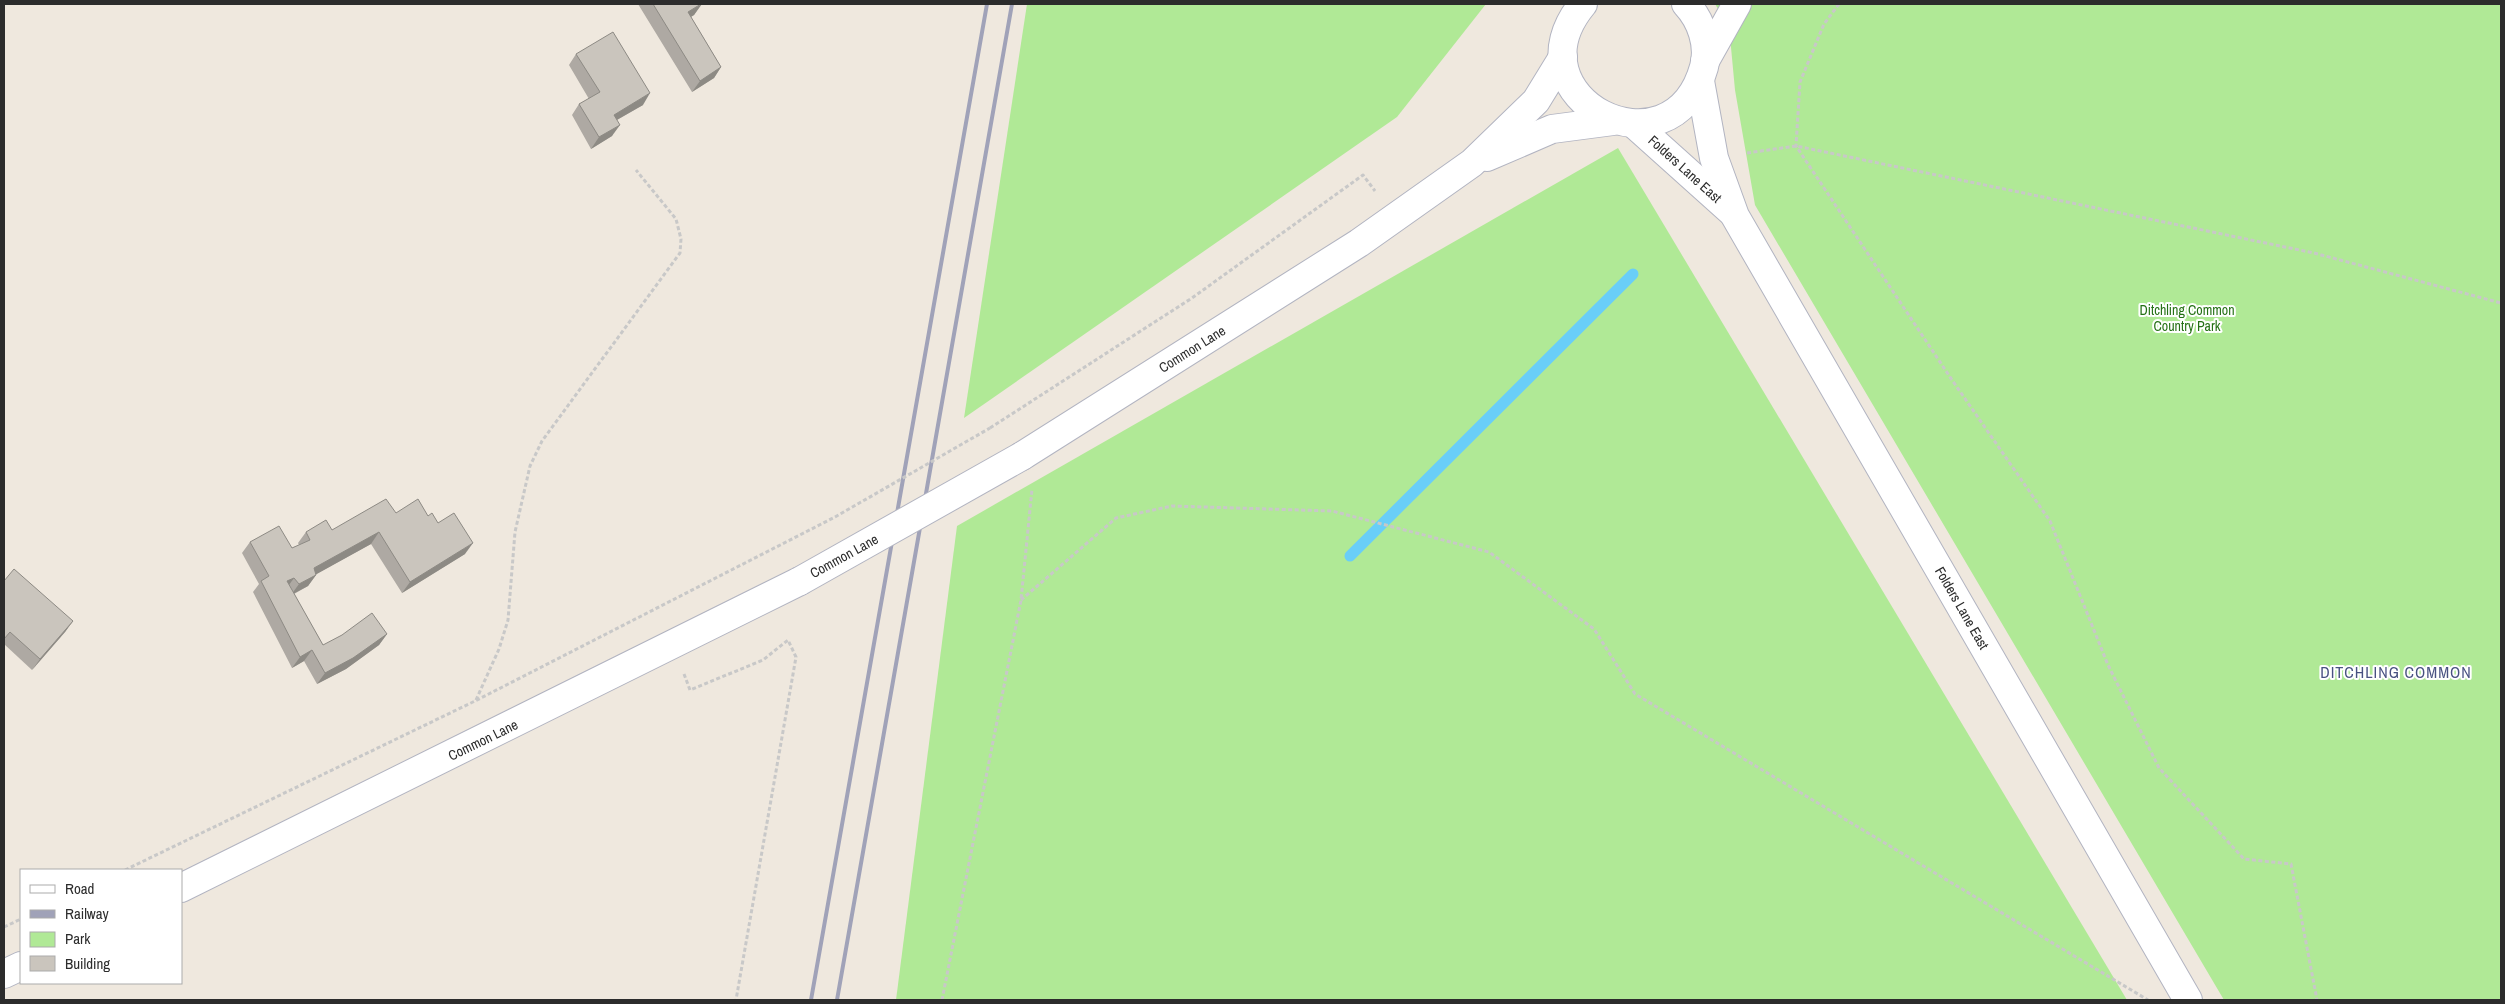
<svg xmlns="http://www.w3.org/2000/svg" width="2505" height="1004" viewBox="0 0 2505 1004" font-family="'Archivo Narrow',sans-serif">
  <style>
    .green { fill: #b0e996 }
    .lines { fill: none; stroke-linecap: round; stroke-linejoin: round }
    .stream { stroke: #69cef8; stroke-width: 11 }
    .tertiary-casing { stroke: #b2b4c1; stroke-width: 30 }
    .secondary-casing { stroke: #b2b4c1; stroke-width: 30 }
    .path { stroke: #c8c8c8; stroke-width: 3; stroke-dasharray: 4 2.5; stroke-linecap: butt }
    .tertiary { stroke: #fff; stroke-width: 28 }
    .secondary { stroke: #fff; stroke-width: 28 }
    .rail { stroke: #a0a2b8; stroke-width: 4 }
    .secondary-bridge-casing { stroke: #b2b4c1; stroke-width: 30; stroke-linecap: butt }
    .path-bridge { stroke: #c8c8c8; stroke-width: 3; stroke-dasharray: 4 2.5; stroke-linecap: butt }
    .secondary-bridge { stroke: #fff; stroke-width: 28 }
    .wall { fill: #aea9a3 }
    .shaded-wall { fill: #8d8a84 }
    .building { fill: #cac5bd; stroke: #8d8a84 }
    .labels { text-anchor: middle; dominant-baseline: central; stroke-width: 4; stroke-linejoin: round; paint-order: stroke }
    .street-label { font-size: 14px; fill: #2c2c2c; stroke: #fff }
    .park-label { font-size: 14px; fill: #257115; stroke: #fff }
    .quarter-label { font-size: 16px; letter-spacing: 1px; fill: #485181; stroke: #fff }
  </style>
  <rect width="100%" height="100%" fill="#efe8de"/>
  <g class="green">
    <path d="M1027,4H1486L1397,117L964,418Z"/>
    <path d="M1715,4H2501V1000H2224L1755,205L1735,90L1729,26Z"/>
    <path d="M1618,148L2127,1000H896L957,526Z"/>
  </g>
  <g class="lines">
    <path class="stream" d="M1350,556L1633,274"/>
    <defs>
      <g id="tertiary">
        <path d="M1700,81L1714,158L1735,216L2188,1000"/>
        <path d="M1634,124L1731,211"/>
      </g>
      <g id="secondary">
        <path d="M1583,4C1505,98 1672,183 1704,67C1710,45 1701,20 1686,4"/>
        <path d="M1705,61L1737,4"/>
        <path d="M1487,157L1552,129L1613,121"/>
        <path d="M1022,456L1359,243L1472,163L1536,101L1563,57"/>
        <path d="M181,888L800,581"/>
        <path d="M4,974L21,966"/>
      </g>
    </defs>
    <use href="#tertiary" class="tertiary-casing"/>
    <use href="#secondary" class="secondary-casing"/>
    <g class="path">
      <path d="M1839,4L1824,24L1800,82L1796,146L1952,380L2050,521L2108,665L2159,768L2244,859L2291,864L2317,1000"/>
      <path d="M1747,153L1796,146L2314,253L2501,303"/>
      <path d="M990,428L1192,298L1363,175L1375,191"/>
      <path d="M1021,600L1116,518L1172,506L1332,511L1489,552L1594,629L1635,694L2148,1000"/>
      <path d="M684,674L690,690L763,660L788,640L796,657L736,1000"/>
      <path d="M476,700L499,649L508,620L515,532L530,466L542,441L680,253L681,239L676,219L636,170"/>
      <path d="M125,870L475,701L835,517"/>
      <path d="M4,927L21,919"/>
      <path d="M942,1000L1021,600L1032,489"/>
    </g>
    <use href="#tertiary" class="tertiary"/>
    <use href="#secondary" class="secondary"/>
    <g class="rail">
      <path d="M811,1000L987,4"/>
      <path d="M837,1000L1012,4"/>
    </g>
    <defs>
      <path id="secondary-bridge" d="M800,581L1022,456"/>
    </defs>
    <use href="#secondary-bridge" class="secondary-bridge-casing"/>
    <path class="path-bridge" d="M835,517L990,428"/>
    <use href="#secondary-bridge" class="secondary-bridge"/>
  </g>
  <g class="wall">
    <path d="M638,4H701L694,15L691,17L721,67L714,78L692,92Z"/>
    <path d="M576,54L643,105L617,120L612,136L591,149L572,115L579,104L589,99L569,65Z"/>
    <path d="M396,513L428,516L438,523L465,554L402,593L371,544L316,574V575L308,586L294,594L323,645L387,634L379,645L346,669L317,684L304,661L292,668L253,592L259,584L242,553L250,542L292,548L299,545L298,543L306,532L332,530Z"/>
    <path d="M4,581L73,621L65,632L32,670L4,644Z"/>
  </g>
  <g class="shaded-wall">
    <path d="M702,4L694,15L680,23L688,12Z"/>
    <path d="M721,67L714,78L692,92L700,81Z"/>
    <path d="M650,93L643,105L606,126L614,115Z"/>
    <path d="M620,125L612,136L591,149L599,137Z"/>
    <path d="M379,532L371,544L306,580L314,568Z"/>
    <path d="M473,543L465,554L402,593L410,582Z"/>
    <path d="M316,575L308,586L291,595L299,584Z"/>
    <path d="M294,578L286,589L287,581Z"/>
    <path d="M73,621L65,632L32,670L40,659Z"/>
    <path d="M387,634L379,645L346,669L317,684L325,673Z"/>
    <path d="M312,650L304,661L292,668L300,657Z"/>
  </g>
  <g class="building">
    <path d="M653,4H701L688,12L721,67L700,81Z"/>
    <path d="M613,32L650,93L614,115L620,125L599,137L579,104L600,92L576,54Z"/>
    <path d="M386,499L396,513L418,499L428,516L432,513L438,523L454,513L473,543L410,582L379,532L314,568L316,575L299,584L294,578L287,581L323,645L342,635L372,613L387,634L353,658L325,673L312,650L300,657L261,581L269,576L250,542L279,526L292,548L310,540L306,532L326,520L332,530Z"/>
    <path d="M14,569L73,621L40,659L10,632L4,639V581Z"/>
  </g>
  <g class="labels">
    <g class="street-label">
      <text transform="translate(1685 169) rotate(42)">Folders Lane East</text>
      <text transform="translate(1192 349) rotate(-32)">Common Lane</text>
      <text transform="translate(844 556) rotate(-29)">Common Lane</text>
      <text transform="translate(1962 608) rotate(60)">Folders Lane East</text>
      <text transform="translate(483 740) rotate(-26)">Common Lane</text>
    </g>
    <g class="park-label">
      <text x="2187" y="310">Ditchling Common<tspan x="2187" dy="16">Country Park</tspan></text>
    </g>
    <g class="quarter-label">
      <text x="2396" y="672">DITCHLING COMMON</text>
    </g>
  </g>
  <rect width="2505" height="1004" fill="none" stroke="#2c2c2c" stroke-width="10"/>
  <rect x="20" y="869" width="162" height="115" fill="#ffffff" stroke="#ababab"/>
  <rect x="30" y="885" width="25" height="8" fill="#ffffff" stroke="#ababab"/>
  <text x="65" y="894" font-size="15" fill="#2c2c2c">Road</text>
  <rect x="30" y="910" width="25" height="8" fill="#a0a2b8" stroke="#ababab"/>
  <text x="65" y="919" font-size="15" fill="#2c2c2c">Railway</text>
  <rect x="30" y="932" width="25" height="15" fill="#b0e996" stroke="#ababab"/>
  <text x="65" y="944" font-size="15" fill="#2c2c2c">Park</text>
  <rect x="30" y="956" width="25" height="15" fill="#cac5bd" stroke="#ababab"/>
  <text x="65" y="969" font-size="15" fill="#2c2c2c">Building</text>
</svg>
